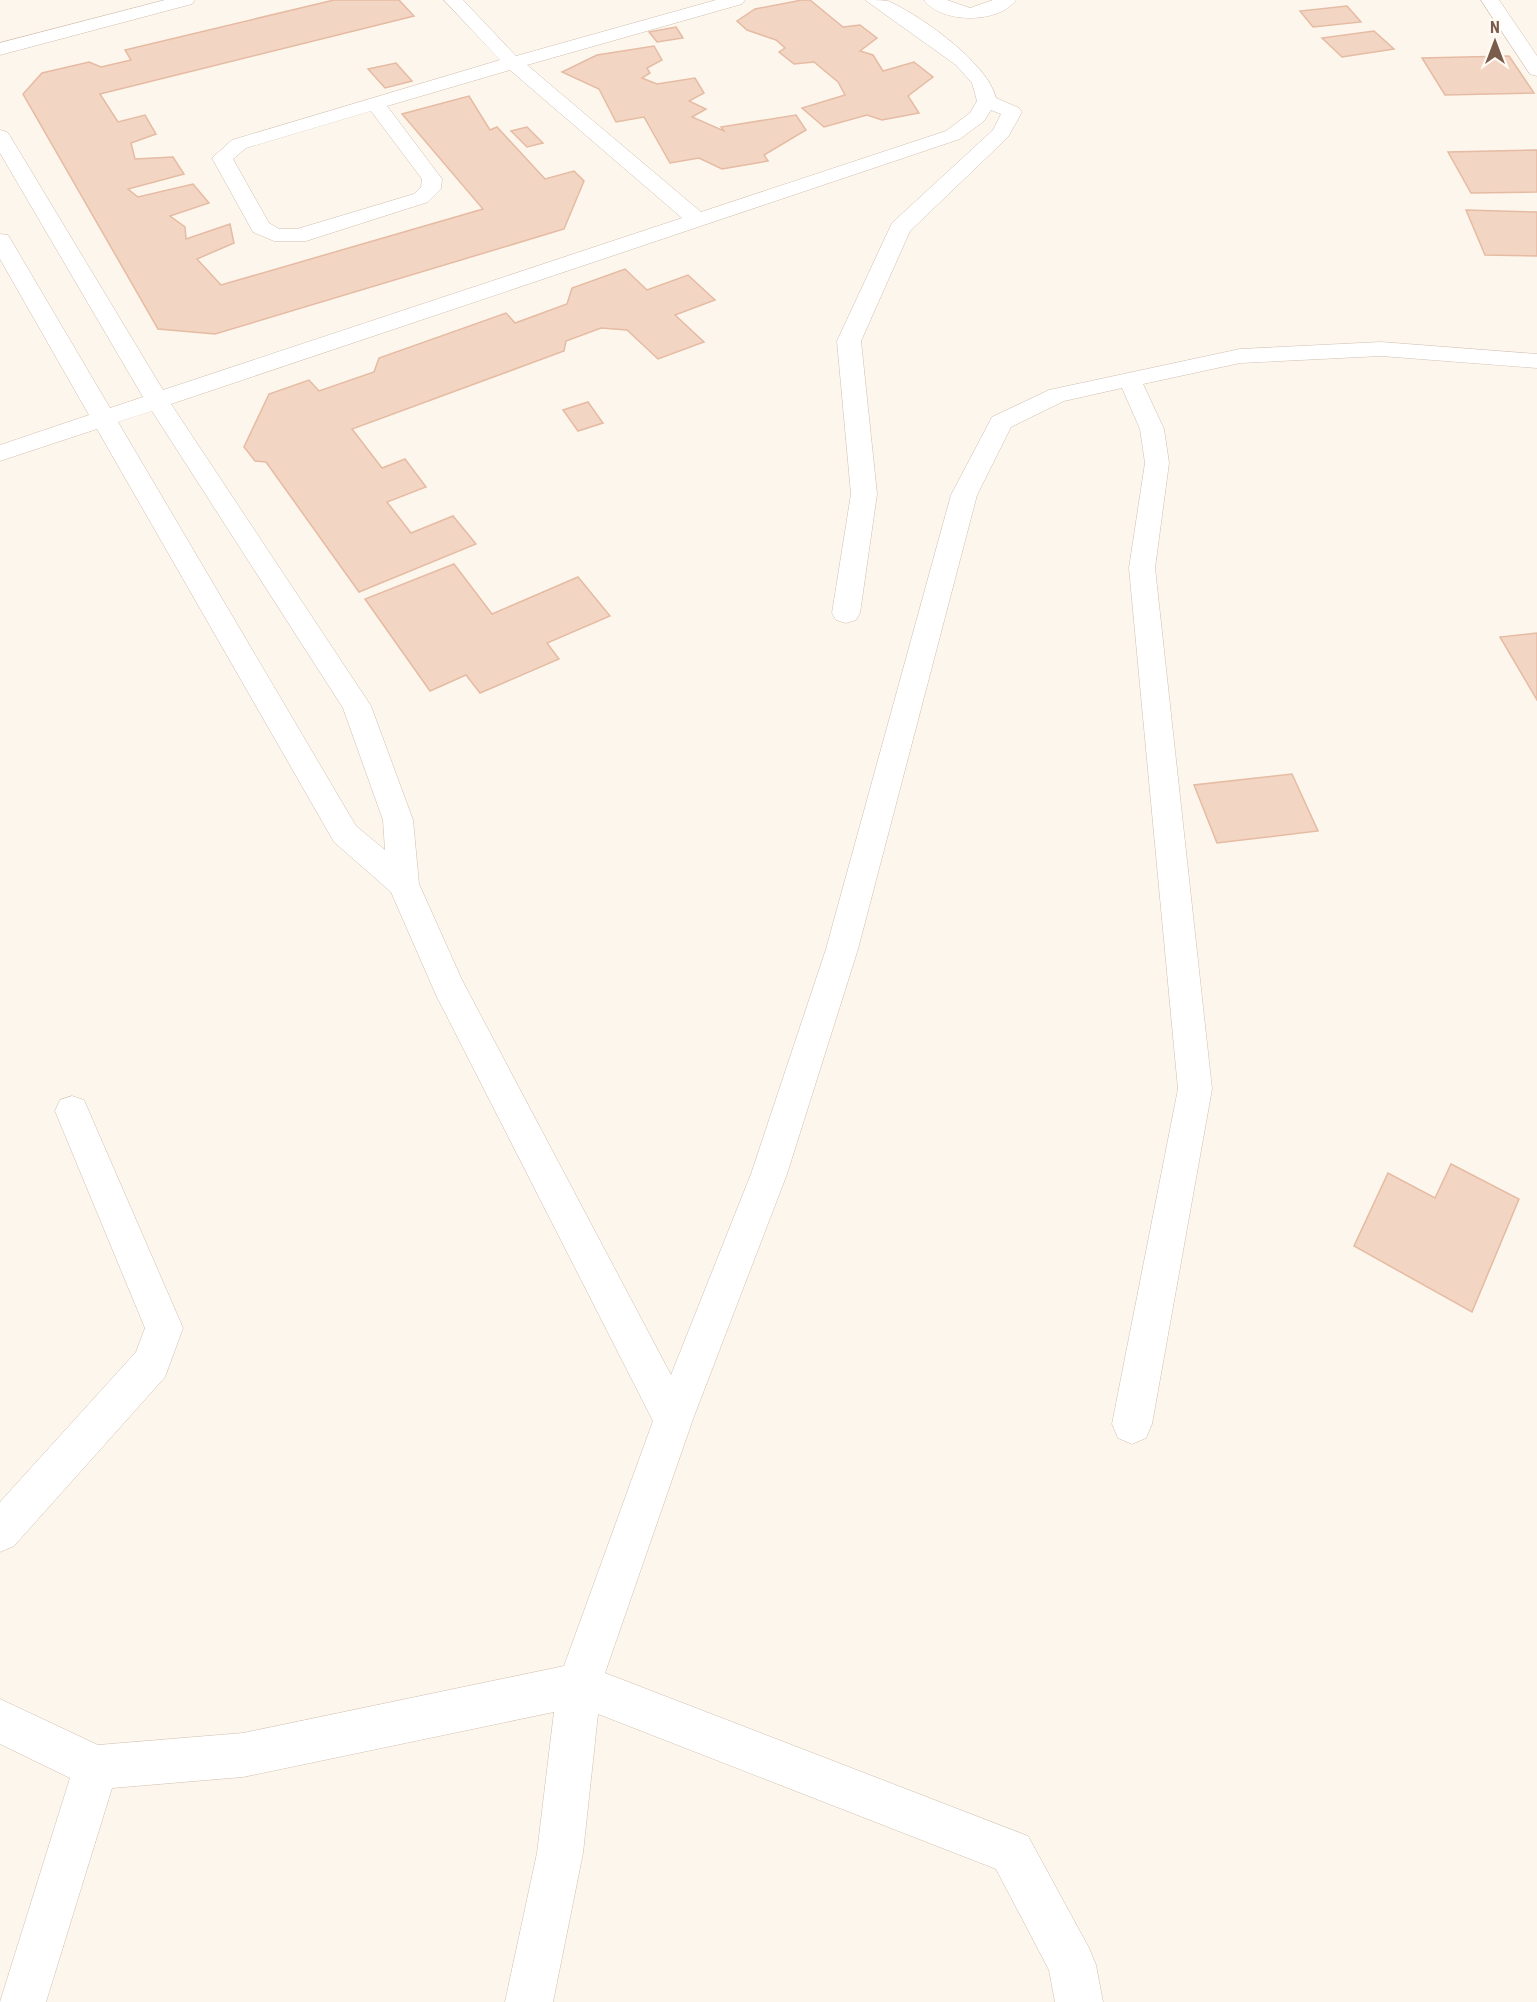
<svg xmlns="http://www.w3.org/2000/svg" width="1537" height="2002" viewBox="0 0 1537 2002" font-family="'Roboto Condensed',sans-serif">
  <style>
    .building { fill: #f3d5c3; stroke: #e6bba3; stroke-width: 1.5 }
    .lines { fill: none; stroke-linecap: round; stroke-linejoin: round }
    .minor-casing { stroke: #d1beb0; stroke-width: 1 }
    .tertiary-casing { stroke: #d1beb0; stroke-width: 1 }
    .minor { fill: #fff; fill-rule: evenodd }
    .tertiary { fill: #fff; fill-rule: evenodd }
  </style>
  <rect width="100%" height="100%" fill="#fdf6ec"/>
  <g class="building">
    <path d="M334,0H399L414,16L100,94L118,122L145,115L156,134L131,143L135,159L173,157L184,174L128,189L138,197L193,184L209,203L170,216L185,227L186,239L230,224L234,243L197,259L221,285L483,209L402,114L469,96L490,130L497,127L545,179L574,171L584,181L564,229L215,334L158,329L23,94L42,73L89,62L101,67L131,60L125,50Z"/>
    <path d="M802,0H810L843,27L860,25L877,38L860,51L873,55L883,71L914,62L933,77L908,96L919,113L882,120L867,115L824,127L802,108L845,95L838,82L814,62L794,64L779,52L785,48L776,40L747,30L737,21L755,9Z"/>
    <path d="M1347,6L1361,22L1313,27L1300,11Z"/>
    <path d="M676,27L683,38L657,42L649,32Z"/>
    <path d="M1374,31L1394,49L1342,57L1322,38Z"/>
    <path d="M654,46L662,60L647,68L650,73L642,78L657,84L695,78L704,93L689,101L706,109L692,117L724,131L721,127L796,115L806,130L764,155L768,161L722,169L699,158L670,163L644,117L616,122L599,89L562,72L597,55Z"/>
    <path d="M1509,56L1534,93L1445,95L1422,58Z"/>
    <path d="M396,63L412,81L385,88L368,69Z"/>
    <path d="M527,127L543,143L527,147L511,131Z"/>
    <path d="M1537,150V192L1471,193L1448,152Z"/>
    <path d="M1466,210L1537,212V256L1485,255Z"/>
    <path d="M625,269L647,290L688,275L715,300L675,315L704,342L658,359L627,330L601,328L566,341L564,351L352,429L382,468L405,459L426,487L387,502L411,533L453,516L476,544L359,592L266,462L255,461L244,447L269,394L309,380L319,391L374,372L379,358L506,313L515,323L567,304L572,288Z"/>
    <path d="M588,402L603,423L578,431L563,410Z"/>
    <path d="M454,564L492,614L578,577L610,616L547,643L559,659L480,693L466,675L430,691L365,599Z"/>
    <path d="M1537,633V700L1500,637Z"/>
    <path d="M1292,774L1318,831L1217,843L1194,785Z"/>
    <path d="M1451,1164L1519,1199L1472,1312L1354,1246L1388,1173L1435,1198Z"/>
  </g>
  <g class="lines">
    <defs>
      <g id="minor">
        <path d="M444,0H463L516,56L716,0H745L742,4L527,65L701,212L946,131L970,113L977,101L972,83L956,65L865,0C872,0 882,0 888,1C920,15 988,63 996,98L1019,108L1022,112L1008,137L910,231L861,341L877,494L860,613L856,620L846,623L836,620L832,613L851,494L837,341L892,223L993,130L1001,114L991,110L984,121L960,139L171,404L371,706L413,820L419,884L462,980L671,1375L751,1174L826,949L951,495L992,417L1049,390L1240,349L1381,342L1537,354V368L1381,356L1240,363L1143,384L1164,429L1169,463L1155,568L1212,1089L1152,1424L1146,1438L1132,1444L1118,1438L1112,1424L1178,1089L1129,568L1145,463L1140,429L1122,388L1064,401L1011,427L977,495L858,949L787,1174L693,1419L605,1673L1028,1836L1089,1948L1096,1965L1103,2002H1055L1049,1970L996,1869L598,1714L583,1853L553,2002H505L537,1853L554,1712L243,1777L112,1788L46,2002H0L70,1778L0,1744V1699L98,1745L243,1733L564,1666L653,1421L436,995L391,892L334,842L97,429L0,461V445L89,415L0,259V234L8,235L11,240L110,408L143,397L0,153V130L7,132L10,136L163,390L682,218L510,70L387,106L442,179L441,189L428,202L306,241H274L253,232L212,158L232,140L500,60ZM371,111L422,179L421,187L414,194L297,229H279L269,223L233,159L246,148ZM152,411L343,708L383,820L385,850L356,826L118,422Z"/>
        <path d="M924,0H947L970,8L993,0H1016C999,24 941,24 924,0Z"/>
        <path d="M1481,0H1499L1537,56V76L1530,74Z"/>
        <path d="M72,1096L84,1100L183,1328L165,1377L14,1546L0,1552V1502L136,1352L145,1328L55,1111L60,1100Z"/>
      </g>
      <path id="tertiary" d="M165,0H195L192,4L0,55V43Z"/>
    </defs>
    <use href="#minor" class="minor-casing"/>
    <use href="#tertiary" class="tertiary-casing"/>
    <use href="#minor" class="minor"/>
    <use href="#tertiary" class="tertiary"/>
  </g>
  <g transform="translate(1495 42)" stroke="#fffaf3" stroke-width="4.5" paint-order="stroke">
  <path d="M0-4.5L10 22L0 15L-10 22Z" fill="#7a5c4d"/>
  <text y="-9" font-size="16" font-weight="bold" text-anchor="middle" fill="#7a5c4d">N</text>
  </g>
</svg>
